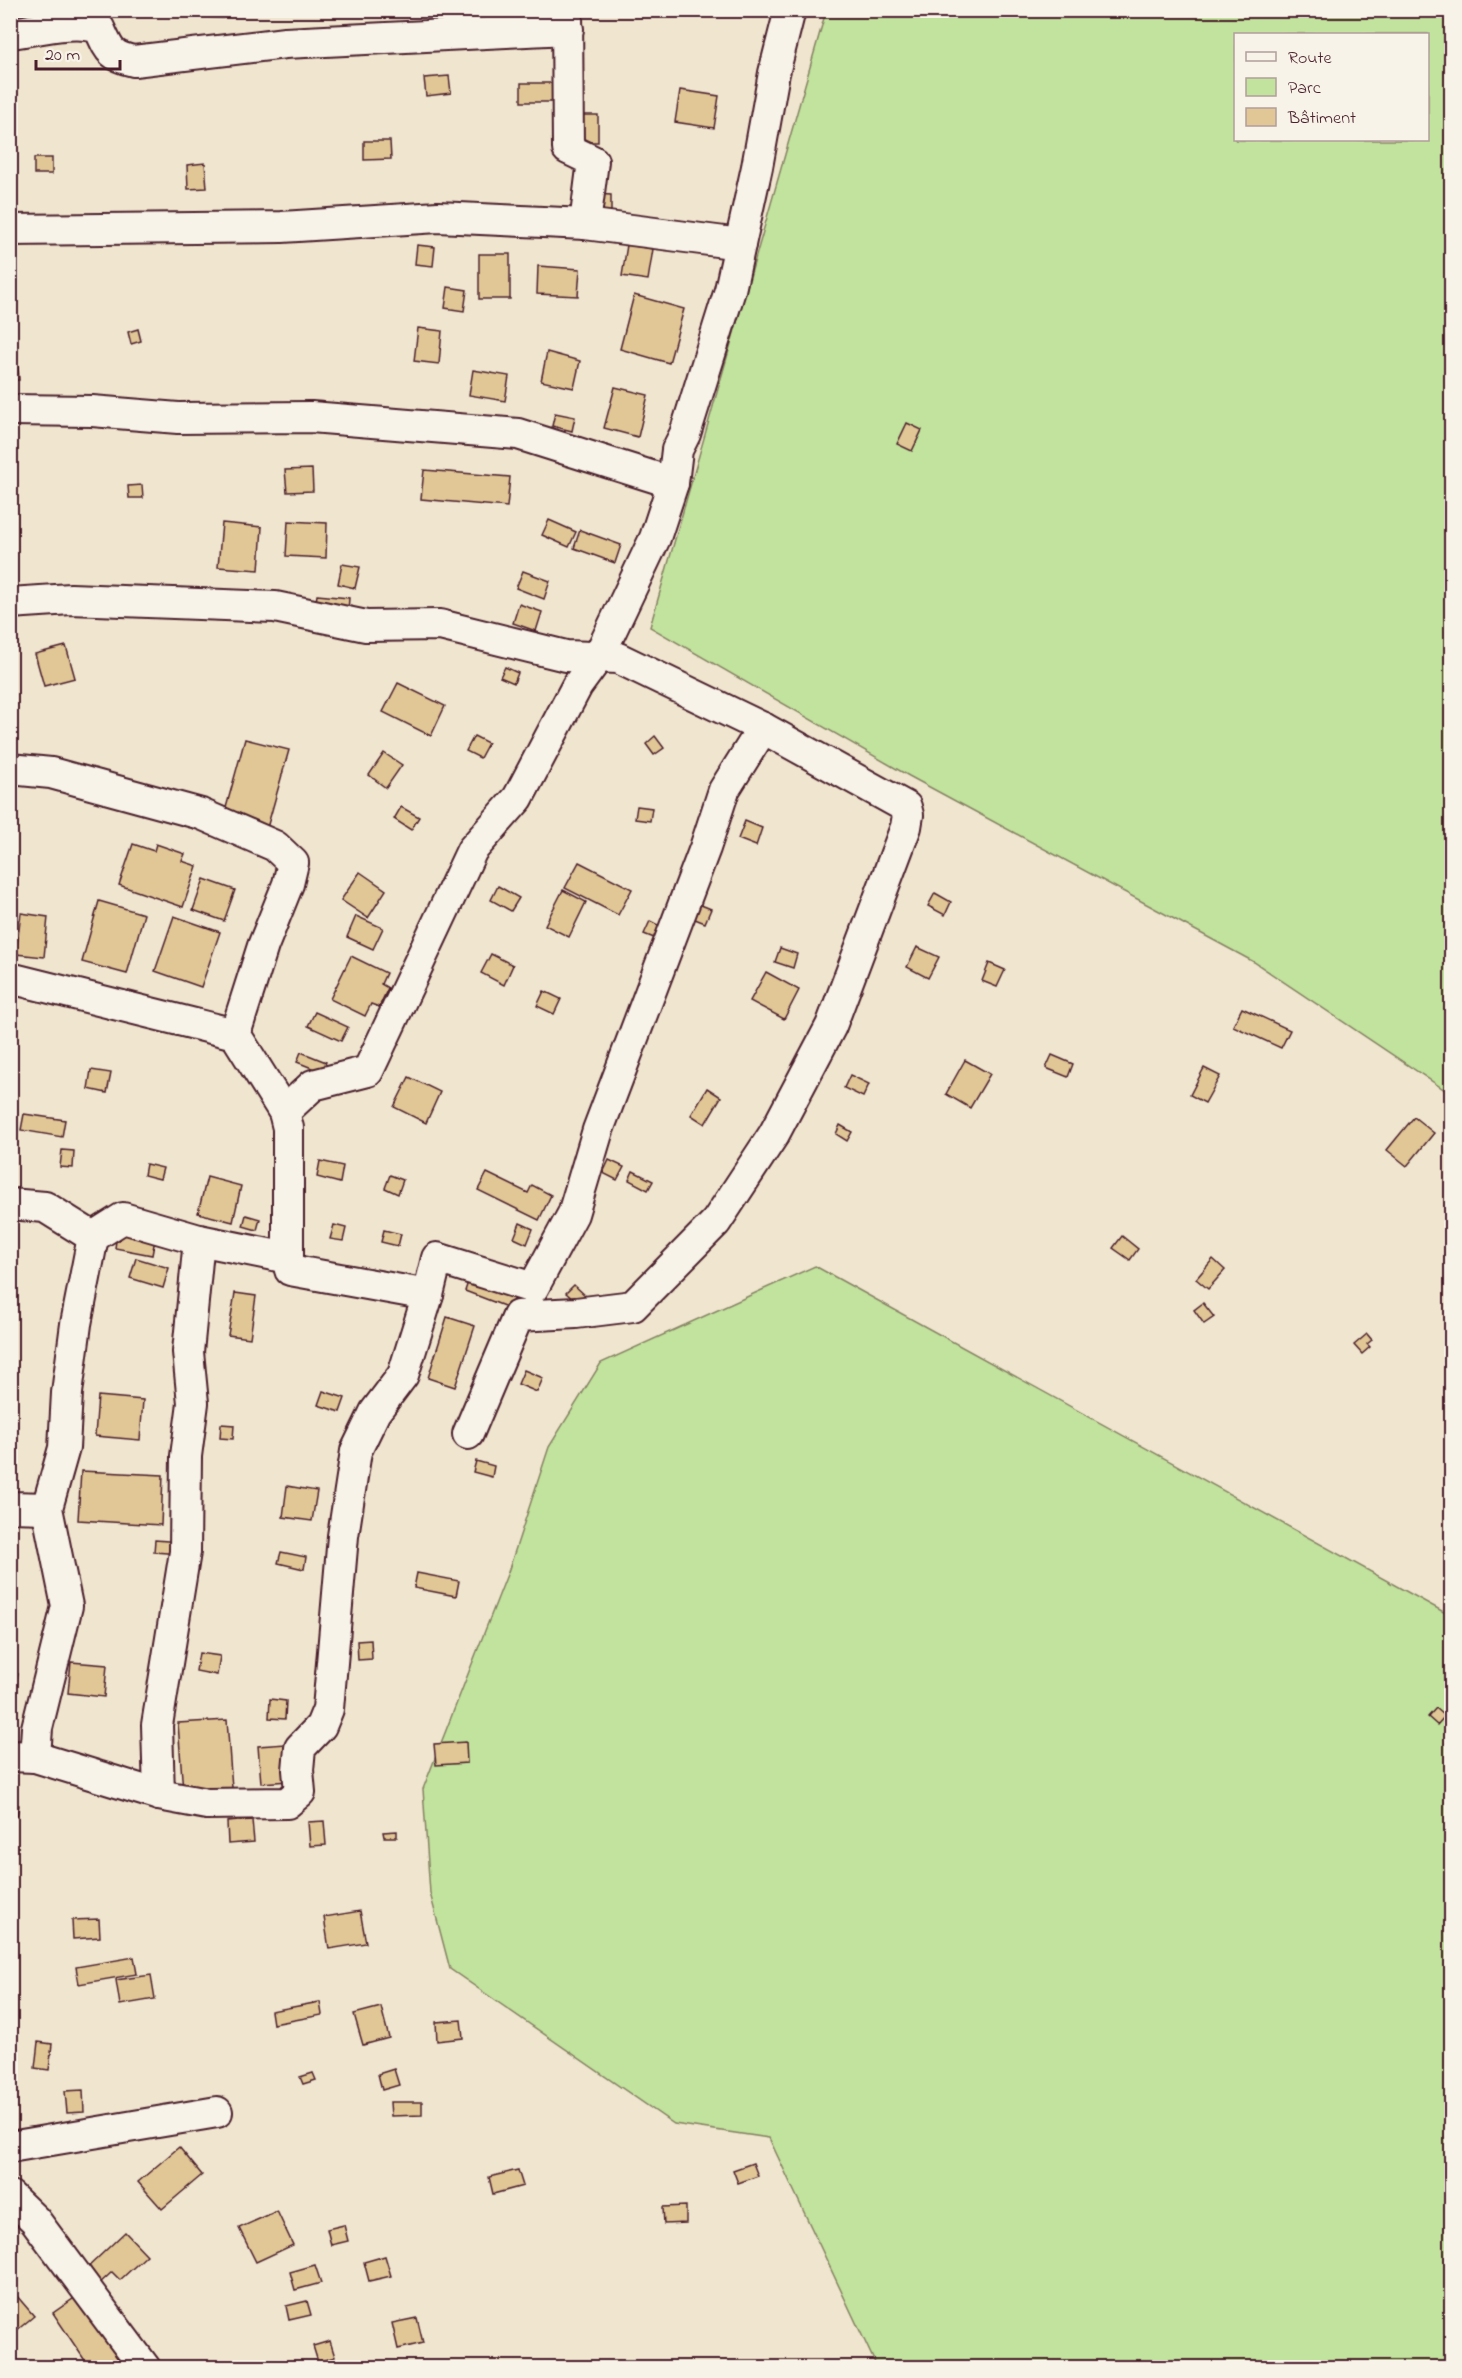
<svg xmlns="http://www.w3.org/2000/svg" width="1462" height="2378" viewBox="0 0 1462 2378" font-family="'Indie Flower',sans-serif">
  <style>
    .green { fill: #c1e39d; stroke: #868164; stroke-width: 1.5; fill-rule: evenodd }
    .building { fill: #e1c796; stroke: #4a1f2b; stroke-width: 1.5 }
    .lines { fill: none; stroke-linecap: round; stroke-linejoin: round }
    .street-casing { stroke: #4a1f2b; stroke-width: 34 }
    .street { stroke: #f7f3e8; stroke-width: 30 }
  </style>
  <rect width="100%" height="100%" fill="#f0e6cf"/>
  <filter id="ink" filterUnits="userSpaceOnUse"><feTurbulence type="fractalNoise" baseFrequency=".0167" numOctaves="2"/><feDisplacementMap in="SourceGraphic" scale="12" xChannelSelector="R" yChannelSelector="G"/><feConvolveMatrix kernelMatrix="1 2 1 2 8 2 1 2 1" color-interpolation-filters="sRGB"/></filter>
  <g filter="url(#ink)">
    <g class="green">
      <path d="M826,11H1451V1094L1254,962L909,776L650,627ZM1236,34H1428V140H1236Z"/>
      <path d="M815,1266L1451,1616V2367H877L769,2138L674,2124L450,1969L430,1893L423,1789L508,1572L549,1447L601,1363Z"/>
    </g>
    <g class="building">
      <path d="M183,10H223V18L183,16Z"/>
      <path d="M449,76L451,93L426,96L424,78Z"/>
      <rect x="521" y="83" width="37" height="19"/>
      <path d="M680,90L719,96L714,128L675,122Z"/>
      <rect x="579" y="115" width="19" height="27"/>
      <path d="M364,141H390L391,159L364,160Z"/>
      <rect x="34" y="158" width="18" height="16"/>
      <path d="M205,163L207,188L188,189L187,165Z"/>
      <path d="M596,194L611,195V214H595Z"/>
      <path d="M417,245L435,247L433,266L415,264Z"/>
      <path d="M627,245L653,249L648,280L622,276Z"/>
      <rect x="479" y="254" width="31" height="45"/>
      <path d="M538,266L580,269L578,296L537,294Z"/>
      <path d="M448,287L467,290L464,311L445,308Z"/>
      <path d="M634,295L684,309L669,363L620,349Z"/>
      <path d="M418,328L442,331L439,364L414,361Z"/>
      <path d="M138,329L141,341L131,344L128,332Z"/>
      <path d="M547,352L580,361L574,388L541,381Z"/>
      <path d="M10,367H18L19,380L10,381Z"/>
      <path d="M473,370L509,376L505,401L469,395Z"/>
      <path d="M615,387L648,395L638,437L604,428Z"/>
      <path d="M555,413L575,417L572,431L552,426Z"/>
      <path d="M907,423L922,430L912,451L897,444Z"/>
      <path d="M312,469L313,491L287,492L285,470Z"/>
      <path d="M424,470L510,477L507,507L421,499Z"/>
      <path d="M142,485L143,498H129L128,486Z"/>
      <path d="M549,520L576,532L569,547L542,535Z"/>
      <path d="M288,521L327,523L326,558L286,556Z"/>
      <path d="M222,523L262,527L259,570L218,567Z"/>
      <path d="M580,530L621,545L615,563L574,548Z"/>
      <path d="M342,564L360,567L355,588L338,584Z"/>
      <path d="M523,571L550,581L544,599L516,588Z"/>
      <path d="M317,595L349,598L348,611L315,608Z"/>
      <path d="M519,604L542,612L536,631L513,623Z"/>
      <path d="M66,646L75,678L44,686L35,654Z"/>
      <path d="M505,667L518,673L514,683L500,677Z"/>
      <path d="M398,683L445,706L431,736L383,712Z"/>
      <path d="M474,736L488,743L480,758L466,751Z"/>
      <path d="M655,736L664,748L654,755L646,744Z"/>
      <path d="M245,739L289,750L267,828L224,815Z"/>
      <path d="M384,753L402,765L386,788L369,775Z"/>
      <path d="M637,806L652,808L650,821L635,819Z"/>
      <path d="M401,807L419,817L411,830L394,819Z"/>
      <path d="M745,821L762,828L756,846L738,839Z"/>
      <path d="M133,844L154,851L156,844L185,854L182,861L197,866L183,907L119,885Z"/>
      <path d="M579,862L632,889L618,915L565,888Z"/>
      <path d="M360,872L386,890L368,918L341,900Z"/>
      <path d="M204,879L235,890L224,921L193,910Z"/>
      <path d="M498,886L519,898L511,911L491,900Z"/>
      <path d="M563,890L586,902L569,937L545,925Z"/>
      <path d="M935,893L951,902L945,915L928,906Z"/>
      <path d="M99,901L144,914L127,974L82,962Z"/>
      <path d="M696,903L711,909L705,923L690,917Z"/>
      <path d="M21,913L48,917L44,957L16,954Z"/>
      <path d="M174,916L220,932L201,987L155,971Z"/>
      <path d="M356,916L383,928L373,949L347,937Z"/>
      <path d="M650,921L664,928L659,940L644,934Z"/>
      <path d="M917,947L939,957L928,978L907,967Z"/>
      <path d="M780,948L797,954L793,968L775,962Z"/>
      <path d="M491,954L513,965L504,985L481,973Z"/>
      <path d="M351,956L386,973L381,984L388,988L379,1007L371,1004L365,1016L330,999Z"/>
      <path d="M989,963L1005,970L997,987L982,981Z"/>
      <path d="M766,972L799,990L784,1019L750,1001Z"/>
      <path d="M544,991L561,999L554,1014L537,1006Z"/>
      <path d="M1242,1008L1290,1030L1281,1048L1233,1026Z"/>
      <path d="M315,1012L348,1027L341,1041L308,1026Z"/>
      <path d="M301,1052L326,1062L322,1072L297,1062Z"/>
      <path d="M1052,1055L1073,1064L1068,1077L1046,1068Z"/>
      <path d="M965,1060L990,1074L970,1108L946,1094Z"/>
      <path d="M1204,1068L1220,1076L1205,1103L1190,1095Z"/>
      <path d="M91,1070L111,1073L107,1093L88,1089Z"/>
      <path d="M850,1075L869,1084L863,1097L844,1088Z"/>
      <path d="M409,1077L440,1092L426,1123L394,1107Z"/>
      <path d="M707,1088L721,1097L705,1124L691,1115Z"/>
      <path d="M24,1114L65,1120L62,1137L21,1130Z"/>
      <path d="M1414,1117L1434,1133L1407,1166L1387,1150Z"/>
      <path d="M840,1125L852,1132L847,1141L836,1134Z"/>
      <path d="M62,1150L74,1151L73,1168L60,1167Z"/>
      <path d="M609,1160L624,1167L617,1180L603,1173Z"/>
      <path d="M320,1161L343,1166L340,1183L317,1177Z"/>
      <path d="M146,1164L163,1168L160,1179L144,1175Z"/>
      <path d="M633,1171L653,1181L648,1190L629,1180Z"/>
      <path d="M487,1173L528,1193L532,1185L551,1195L539,1220L478,1190Z"/>
      <path d="M390,1175L403,1180L398,1194L385,1188Z"/>
      <path d="M207,1177L241,1186L233,1222L198,1213Z"/>
      <path d="M246,1215L260,1219L257,1230L243,1226Z"/>
      <path d="M520,1223L533,1229L527,1244L514,1238Z"/>
      <path d="M334,1225L346,1228L343,1241L330,1239Z"/>
      <path d="M118,1228L156,1234L152,1255L115,1248Z"/>
      <path d="M384,1230L401,1234L398,1246L381,1242Z"/>
      <path d="M1122,1236L1138,1249L1130,1260L1113,1248Z"/>
      <path d="M136,1258L169,1268L163,1288L130,1278Z"/>
      <path d="M1213,1259L1225,1270L1208,1289L1196,1279Z"/>
      <path d="M469,1279L517,1297L512,1309L465,1291Z"/>
      <path d="M574,1285L587,1297L580,1305L566,1293Z"/>
      <path d="M235,1293L256,1296L250,1338L228,1335Z"/>
      <path d="M1203,1303L1214,1317L1204,1324L1194,1310Z"/>
      <path d="M447,1317L475,1326L455,1387L428,1378Z"/>
      <path d="M1367,1334L1372,1340L1367,1344L1370,1347L1362,1354L1354,1345Z"/>
      <path d="M524,1370L543,1378L537,1392L518,1384Z"/>
      <path d="M323,1391L345,1398L340,1412L318,1405Z"/>
      <path d="M98,1396L143,1400L140,1440L95,1436Z"/>
      <path d="M221,1424L234,1425L233,1439L220,1438Z"/>
      <path d="M476,1461L494,1466L492,1477L473,1472Z"/>
      <path d="M81,1471L163,1475L161,1525L78,1520Z"/>
      <path d="M287,1486L317,1491L312,1521L283,1517Z"/>
      <path d="M155,1540L180,1542V1554L154,1552Z"/>
      <path d="M281,1552L306,1557L304,1569L278,1563Z"/>
      <path d="M417,1573L459,1581L456,1596L414,1588Z"/>
      <path d="M371,1640L372,1659L358,1660L357,1641Z"/>
      <path d="M199,1653L220,1656L217,1675L196,1671Z"/>
      <path d="M71,1662L107,1665L104,1697L68,1693Z"/>
      <path d="M10,1673L18,1674L16,1687L10,1686Z"/>
      <path d="M270,1699L286,1701L285,1719L269,1718Z"/>
      <path d="M1436,1708L1445,1716L1437,1725L1428,1717Z"/>
      <path d="M227,1720L232,1788L183,1792L178,1723Z"/>
      <path d="M466,1742L467,1763L436,1765L434,1744Z"/>
      <path d="M286,1744L289,1781L261,1783L258,1746Z"/>
      <path d="M10,1803L19,1805L17,1816L10,1815Z"/>
      <path d="M252,1820L254,1842L228,1844L227,1822Z"/>
      <path d="M324,1821L326,1845L310,1846L308,1822Z"/>
      <path d="M397,1831V1837H384L383,1832Z"/>
      <path d="M360,1911L366,1943L329,1949L324,1917Z"/>
      <path d="M99,1919L100,1937L73,1939L72,1920Z"/>
      <path d="M134,1957L137,1974L79,1984L76,1967Z"/>
      <path d="M151,1975L155,1999L120,2005L116,1980Z"/>
      <path d="M320,2002L322,2015L273,2024L271,2011Z"/>
      <path d="M381,2007L389,2038L363,2045L354,2014Z"/>
      <path d="M461,2020L463,2038L437,2041L436,2022Z"/>
      <path d="M38,2042L52,2044L49,2070L35,2068Z"/>
      <path d="M394,2069L399,2085L382,2090L378,2074Z"/>
      <path d="M313,2073L316,2080L303,2084L300,2077Z"/>
      <path d="M83,2090L84,2112L67,2113L65,2091Z"/>
      <path d="M390,2102H422V2115L391,2116Z"/>
      <path d="M179,2147L202,2175L162,2209L138,2182Z"/>
      <path d="M753,2163L758,2176L738,2183L733,2170Z"/>
      <path d="M518,2170L523,2186L493,2194L489,2177Z"/>
      <path d="M686,2206V2223L664,2224L663,2207Z"/>
      <path d="M277,2211L293,2245L256,2262L239,2228Z"/>
      <path d="M344,2225L348,2241L331,2245L327,2229Z"/>
      <path d="M125,2232L147,2255L120,2280L112,2272L99,2284L86,2269Z"/>
      <path d="M385,2256L391,2276L369,2281L364,2262Z"/>
      <path d="M315,2265L321,2283L295,2290L290,2272Z"/>
      <path d="M10,2288L34,2316L10,2336Z"/>
      <path d="M80,2294L129,2368H90L53,2313Z"/>
      <path d="M307,2301L311,2315L289,2320L286,2306Z"/>
      <path d="M417,2318L423,2343L398,2349L392,2323Z"/>
      <path d="M330,2341L335,2357L318,2362L313,2346Z"/>
    </g>
    <g class="lines">
      <defs>
        <g id="street">
          <path d="M567,10L568,149L593,161L585,224"/>
          <path d="M10,33C36,30 75,19 99,28C109,49 109,56 134,61L285,43L568,29"/>
          <path d="M10,230L282,227L438,217L585,224L740,244"/>
          <path d="M10,410L92,411L178,418L311,417L518,434L673,483"/>
          <path d="M10,603L71,599L275,607L366,626L440,625L566,656L618,658L763,728L906,807L908,815L906,827L831,1026L774,1134L716,1222L633,1306L576,1313L518,1316L468,1434"/>
          <path d="M10,769L51,773L201,814L275,846L293,863L288,884L263,946L235,1034"/>
          <path d="M10,978L235,1034L284,1112L288,1128V1258L290,1270L428,1295"/>
          <path d="M284,1112L313,1085L368,1071L472,850L518,798L577,686L599,656L655,538L673,483L677,450L685,434L730,290L757,167L774,73L790,10"/>
          <path d="M10,1204L45,1207L93,1237L123,1218L199,1240L288,1258"/>
          <path d="M10,1507L47,1508"/>
          <path d="M10,1756L35,1757L159,1795L207,1804L287,1803L300,1792L298,1770L300,1748L321,1726L328,1709L343,1536L356,1451L375,1412L403,1375L428,1295L437,1258L533,1288L573,1214L598,1130L705,848L724,790L763,728"/>
          <path d="M35,1757L37,1728L67,1606L47,1508L64,1448L67,1393L76,1324L93,1237"/>
          <path d="M159,1795L157,1725L185,1552L186,1456L193,1403L188,1352L199,1240"/>
          <path d="M10,2147L217,2112"/>
          <path d="M10,2196L35,2220L145,2368"/>
        </g>
      </defs>
      <use href="#street" class="street-casing"/>
      <use href="#street" class="street"/>
    </g>
  </g>
  <rect width="1462" height="2378" fill="none" stroke="#f7f3e8" stroke-width="36"/>
  <rect x="18" y="18" width="1426" height="2342" fill="none" stroke="#4a1f2b" stroke-width="2" filter="url(#ink)"/>
  <rect x="1234" y="33" width="195" height="108" fill="#f7f3e8" stroke="#b29e9c" stroke-width="1.5"/>
  <rect x="1246" y="52" width="30" height="9" fill="#f7f3e8" stroke="#b29e9c" stroke-width="1.5"/>
  <text x="1288" y="63" font-size="18" fill="#4a1f2b">Route</text>
  <rect x="1246" y="78" width="30" height="18" fill="#c1e39d" stroke="#b29e9c" stroke-width="1.5"/>
  <text x="1288" y="93" font-size="18" fill="#4a1f2b">Parc</text>
  <rect x="1246" y="108" width="30" height="18" fill="#e1c796" stroke="#b29e9c" stroke-width="1.5"/>
  <text x="1288" y="123" font-size="18" fill="#4a1f2b">Bâtiment</text>
  <path d="M36 60v9h84v-9" fill="none" stroke="#4a1f2b" stroke-width="3"/>
  <text x="45" y="60" font-size="18" fill="#4a1f2b" stroke="#f7f3e8" stroke-width="4.5" paint-order="stroke">20 m</text>
</svg>
